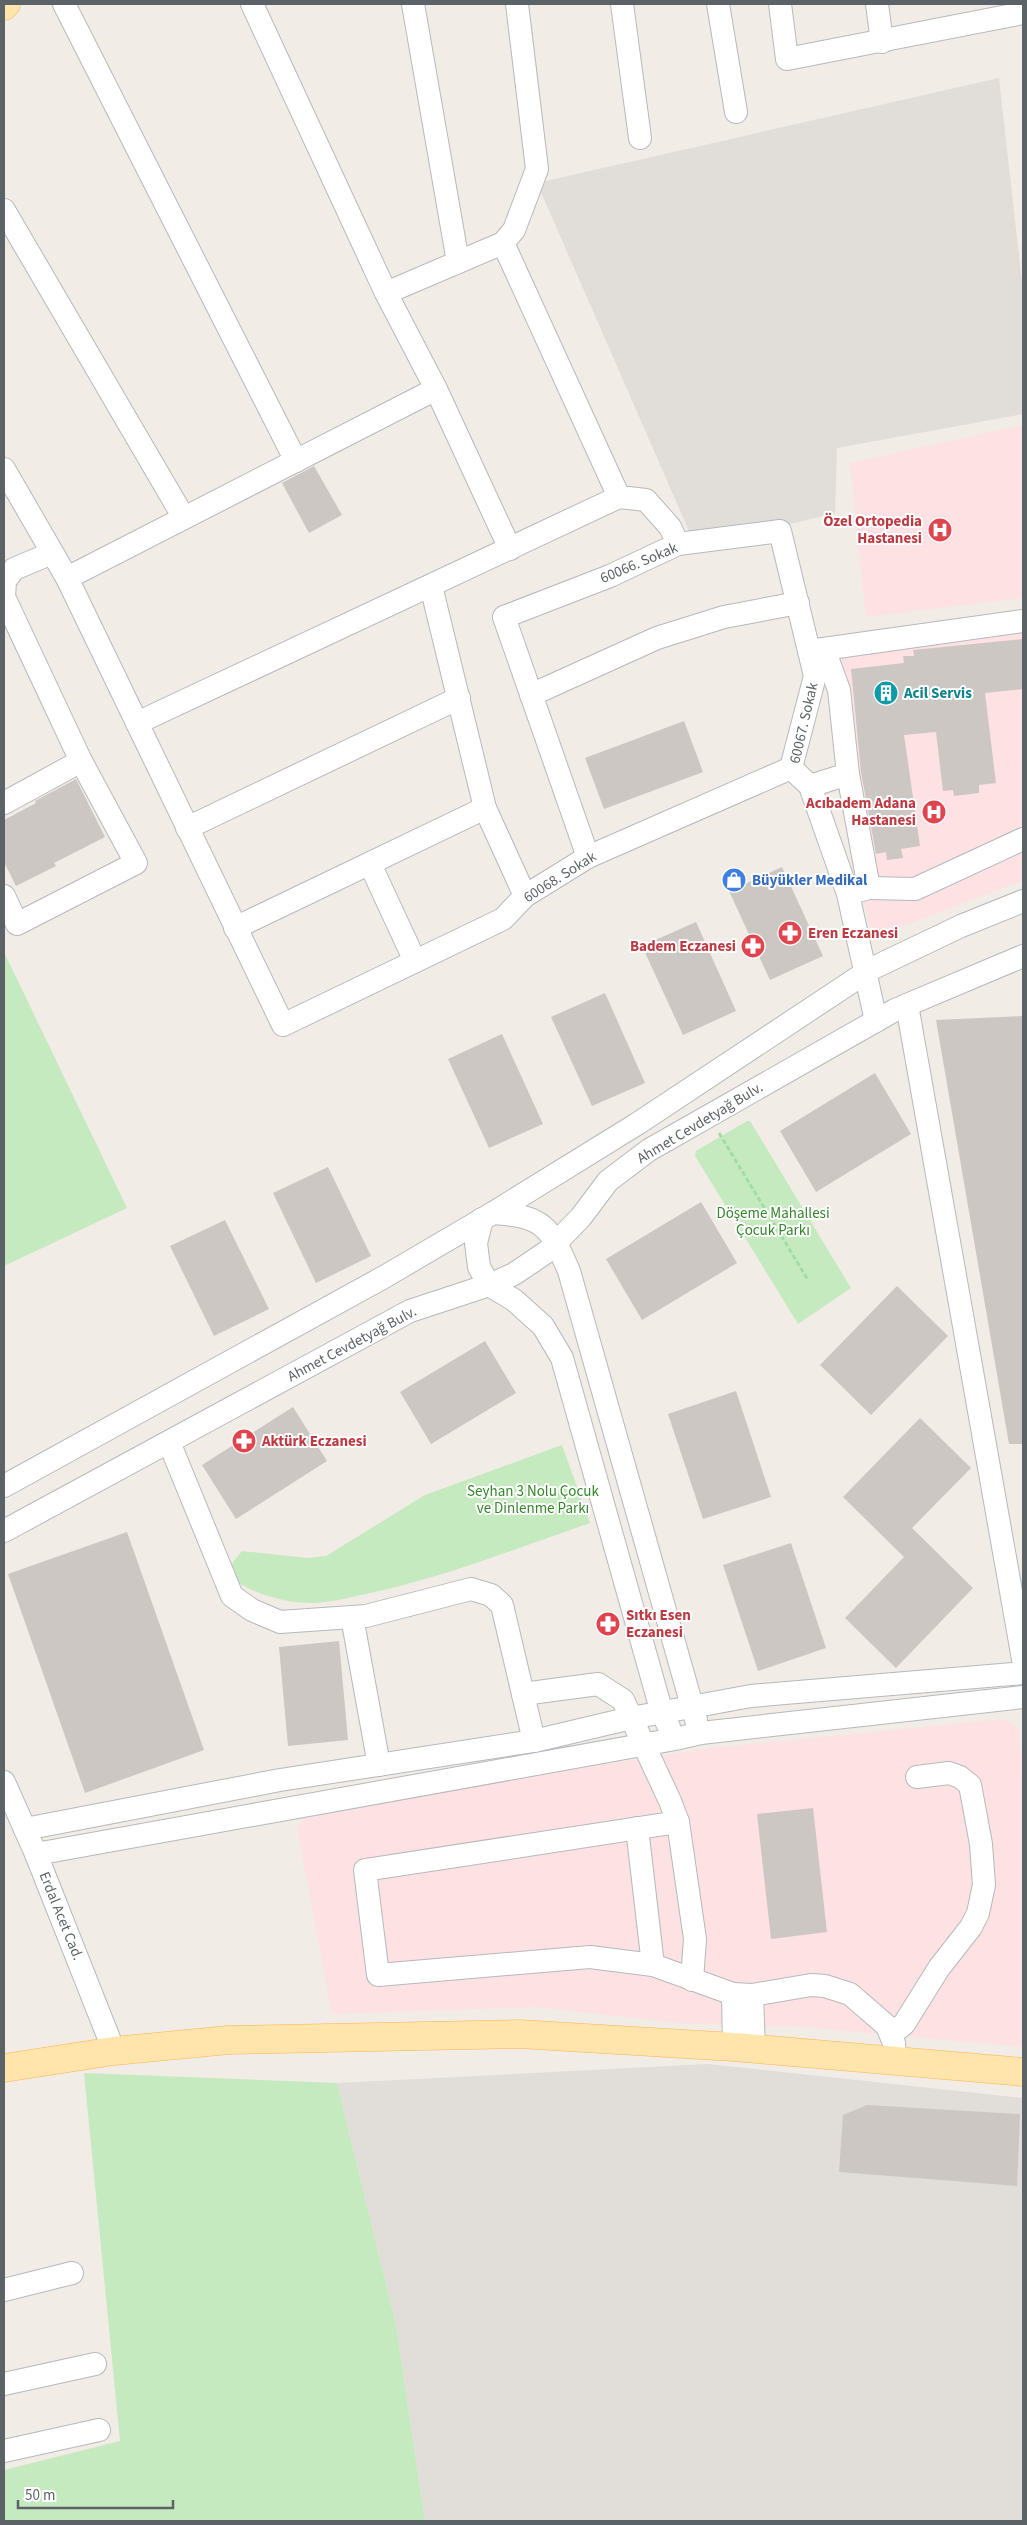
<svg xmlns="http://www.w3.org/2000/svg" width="1027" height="2525" viewBox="0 0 1027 2525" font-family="'Source Sans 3',sans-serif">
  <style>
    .industrial { fill: #e1ded9 }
    .medical { fill: #fee1e2 }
    .green { fill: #c6eabf }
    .building { fill: #ccc7c2 }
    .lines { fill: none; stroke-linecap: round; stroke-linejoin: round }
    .minor-casing { stroke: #b5b9bd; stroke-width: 24 }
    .major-casing { stroke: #ffb24f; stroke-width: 29 }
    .path { stroke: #a1dea7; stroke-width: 3; stroke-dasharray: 5 2.5; stroke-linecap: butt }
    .minor { stroke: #fff; stroke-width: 22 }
    .major { stroke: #ffe4ab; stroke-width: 28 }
    .labels { text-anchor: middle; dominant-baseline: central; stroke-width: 4; stroke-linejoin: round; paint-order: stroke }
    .health-label { font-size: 15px; font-weight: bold; fill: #be3a42; stroke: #fff; text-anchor: end }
    .street-label { font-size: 15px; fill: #5c6367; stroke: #fff }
    .culture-label { font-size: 15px; font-weight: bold; fill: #0d838f; stroke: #fff; text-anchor: start }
    .shop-label { font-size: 15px; font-weight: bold; fill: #366cbe; stroke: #fff; text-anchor: start }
    .park-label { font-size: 15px; fill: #36862c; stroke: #fff }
  </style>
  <rect width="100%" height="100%" fill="#f1ece5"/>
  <g class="industrial">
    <path d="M999,78L1023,291V414L837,448L835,513L696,547L537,183Z"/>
    <path d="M708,2064L1023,2098V2521H425L396,2325L337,2083Z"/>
  </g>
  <g class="medical">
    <path d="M1023,425V598L866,617L850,463Z"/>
    <path d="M1023,625V880L875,937L867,917L832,744L829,646Z"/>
    <path d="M1005,1719L1019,1729L1023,1793V2047L792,2026L680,2023L535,2007L332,2014L297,1827L312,1810L710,1748Z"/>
  </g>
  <g class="green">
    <path d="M4,952L127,1208L4,1266Z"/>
    <path d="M747,1121H750L851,1288L798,1324L695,1156L696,1151Z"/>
    <path d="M562,1445L590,1523C517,1548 445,1577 370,1593C352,1597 333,1602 314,1603C287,1604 249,1593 229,1576L233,1562L242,1551L308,1558L326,1556L425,1495Z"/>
    <path d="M84,2073L337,2083L396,2325L425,2521H4V2470L120,2441Z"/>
  </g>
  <g class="building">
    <path d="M314,466L342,515L309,533L282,483Z"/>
    <path d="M1023,639V689L985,693L996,783L979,785V793L954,796L953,790L943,791L936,732L904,735L920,846L901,849L903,858L887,860L886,852L876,854L861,772L851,669L904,663L903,656H914L913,650Z"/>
    <path d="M684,721L703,772L604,809L585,758Z"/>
    <path d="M76,779L105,837L54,863L56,866L16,886L4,862V820L36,803L35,801Z"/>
    <path d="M782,867L823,956L770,980L729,891Z"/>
    <path d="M696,922L736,1011L683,1035L642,946Z"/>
    <path d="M605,993L645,1083L592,1106L551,1017Z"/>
    <path d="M1023,1016V1444H1009L936,1020Z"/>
    <path d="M502,1034L543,1124L489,1148L448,1059Z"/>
    <path d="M875,1073L911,1134L816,1192L780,1131Z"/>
    <path d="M328,1167L371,1256L316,1283L273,1193Z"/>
    <path d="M701,1202L737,1263L642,1320L606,1259Z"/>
    <path d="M225,1220L269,1309L214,1336L170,1246Z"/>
    <path d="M897,1286L948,1336L871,1415L820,1365Z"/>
    <path d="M485,1341L516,1393L431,1444L400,1392Z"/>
    <path d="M736,1391L771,1497L703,1519L668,1414Z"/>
    <path d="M293,1407L327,1461L236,1519L202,1465Z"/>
    <path d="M920,1418L971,1468L912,1528L973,1588L896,1668L845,1618L904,1557L843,1497Z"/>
    <path d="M127,1532L204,1750L85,1793L8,1574Z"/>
    <path d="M791,1543L826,1648L758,1671L723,1565Z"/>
    <path d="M339,1641L348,1740L288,1746L279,1647Z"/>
    <path d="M813,1808L827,1932L771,1939L757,1814Z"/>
    <path d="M867,2105L1020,2114L1017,2186L839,2172L843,2115Z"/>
  </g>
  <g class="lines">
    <defs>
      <g id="minor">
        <path d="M64,4L296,461"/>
        <path d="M252,4L386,293L436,389L510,549"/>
        <path d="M413,4L458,262"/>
        <path d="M622,4L640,138"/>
        <path d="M718,4L736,112"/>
        <path d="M780,4L787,59L1023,13"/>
        <path d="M877,4L882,42"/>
        <path d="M4,210L184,518"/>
        <path d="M503,243L619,497"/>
        <path d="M386,293L503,243L514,230L537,169L517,4"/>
        <path d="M4,469L67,578L283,1025L503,919L525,896L588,857L791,768"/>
        <path d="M67,578L436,389"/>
        <path d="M431,586L485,808L525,896"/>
        <path d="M809,651L1023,621"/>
        <path d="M531,695L657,638L724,617L798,603"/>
        <path d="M137,723L619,497L646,500L670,527L678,544"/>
        <path d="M848,774L869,888L854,892"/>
        <path d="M810,786L848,774L839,690L824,649"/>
        <path d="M4,803L81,761"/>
        <path d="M187,828L459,698"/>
        <path d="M588,857L504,617L610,576L678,544L780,531L815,676L791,768L810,786L848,894L876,1021"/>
        <path d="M370,864L415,961"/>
        <path d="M869,888L915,889L1023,839"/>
        <path d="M4,896L17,924L136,863L81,761L4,597L5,581L14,569L52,553"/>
        <path d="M235,928L485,808"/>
        <path d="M907,1005L1023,1659"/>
        <path d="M493,1213C544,1216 550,1227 569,1271L696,1720"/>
        <path d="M482,1219L476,1243L479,1267L489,1285L514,1300L543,1326L562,1358L662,1713L669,1727"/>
        <path d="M169,1442L232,1596L252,1610L280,1622L366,1616L471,1589L491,1595L502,1605L534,1741"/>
        <path d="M4,1486L384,1277L493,1213L637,1124L871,969L961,926L1023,901"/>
        <path d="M4,1531L410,1311L489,1285L514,1274L548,1251L581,1217L608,1181L649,1150L895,1010L1023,956"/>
        <path d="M352,1617L379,1765"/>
        <path d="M523,1694L598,1684L623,1700L670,1801L678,1822L695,1939L692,1980"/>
        <path d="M4,1782L36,1854L114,2051"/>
        <path d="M678,1822L365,1870L378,1975L590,1957L653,1965L733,1994L752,1995L811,1985L825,1986L850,1994L887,2026L894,2043L895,2061"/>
        <path d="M637,1828L653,1965"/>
        <path d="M25,1829L280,1780L534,1741L631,1718L751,1696L1023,1673"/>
        <path d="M36,1854L675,1739L701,1733L1023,1697"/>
        <path d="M733,1994L734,2047"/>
        <path d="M752,1995L754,2049"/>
        <path d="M891,2034L904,2024L939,1968L971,1927L978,1913L984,1885L981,1844L970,1785L960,1777L949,1773L917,1777"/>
        <path d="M4,2290L72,2273"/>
        <path d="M4,2384L95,2364"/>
        <path d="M4,2451L99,2430"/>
      </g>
      <g id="major">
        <path d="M4,6L6,4"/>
        <path d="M4,2068L114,2051L228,2040L519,2034L734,2047L1023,2072"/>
      </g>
    </defs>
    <use href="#minor" class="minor-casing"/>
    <use href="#major" class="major-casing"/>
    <path class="path" d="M719,1133L808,1280"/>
    <use href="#minor" class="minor"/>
    <use href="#major" class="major"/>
  </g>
  <defs>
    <symbol id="hospital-disc" viewBox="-11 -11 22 22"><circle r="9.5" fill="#e0444e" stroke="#fff"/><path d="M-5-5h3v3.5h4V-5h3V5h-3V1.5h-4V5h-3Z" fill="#fff"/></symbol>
    <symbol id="building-disc" viewBox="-11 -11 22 22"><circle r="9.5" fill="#0f9aa8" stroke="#fff"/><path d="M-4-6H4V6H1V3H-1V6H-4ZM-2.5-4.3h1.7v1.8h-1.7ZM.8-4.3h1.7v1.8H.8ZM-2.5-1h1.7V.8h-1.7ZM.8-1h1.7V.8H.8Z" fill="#fff"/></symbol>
    <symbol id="shop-disc" viewBox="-11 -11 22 22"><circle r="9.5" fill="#3f7fe0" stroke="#fff"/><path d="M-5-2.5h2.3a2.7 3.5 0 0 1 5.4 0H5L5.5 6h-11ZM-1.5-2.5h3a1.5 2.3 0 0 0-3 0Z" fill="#fff"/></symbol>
    <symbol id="pharmacy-disc" viewBox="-11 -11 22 22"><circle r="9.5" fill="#e0444e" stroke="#fff"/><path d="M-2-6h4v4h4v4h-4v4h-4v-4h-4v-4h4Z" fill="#fff"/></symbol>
  </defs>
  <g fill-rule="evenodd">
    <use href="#hospital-disc" x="926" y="516" width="28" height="28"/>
    <use href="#building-disc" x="872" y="679" width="28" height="28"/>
    <use href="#hospital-disc" x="920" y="798" width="28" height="28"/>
    <use href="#shop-disc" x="720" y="866" width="28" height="28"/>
    <use href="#pharmacy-disc" x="776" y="919" width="28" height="28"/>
    <use href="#pharmacy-disc" x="739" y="932" width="28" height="28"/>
    <use href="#pharmacy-disc" x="230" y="1427" width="28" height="28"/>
    <use href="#pharmacy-disc" x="594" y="1610" width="28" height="28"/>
  </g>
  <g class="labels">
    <g class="health-label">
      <text x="922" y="521">Özel Ortopedia<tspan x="922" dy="17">Hastanesi</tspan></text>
      <text x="916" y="803">Acıbadem Adana<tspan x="916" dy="17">Hastanesi</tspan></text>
      <text x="808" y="933" text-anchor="start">Eren Eczanesi</text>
      <text x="736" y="946">Badem Eczanesi</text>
      <text x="262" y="1441" text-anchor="start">Aktürk Eczanesi</text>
      <text x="626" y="1615" text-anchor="start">Sıtkı Esen<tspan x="626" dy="17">Eczanesi</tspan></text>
    </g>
    <g class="street-label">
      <text transform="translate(639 563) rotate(-23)">60066. Sokak</text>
      <text transform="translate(804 723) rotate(-77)">60067. Sokak</text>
      <text transform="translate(560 877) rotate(-32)">60068. Sokak</text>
      <text transform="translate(700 1123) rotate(-31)">Ahmet Cevdetyağ Bulv.</text>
      <text transform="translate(352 1344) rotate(-28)">Ahmet Cevdetyağ Bulv.</text>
      <text transform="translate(61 1916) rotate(68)">Erdal Acet Cad.</text>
    </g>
    <g class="culture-label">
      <text x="904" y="693">Acil Servis</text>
    </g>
    <g class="shop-label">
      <text x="752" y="880">Büyükler Medikal</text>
    </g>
    <g class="park-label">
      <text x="773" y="1213">Döşeme Mahallesi<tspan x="773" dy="17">Çocuk Parkı</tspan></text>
      <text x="533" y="1491">Seyhan 3 Nolu Çocuk<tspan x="533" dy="17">ve Dinlenme Parkı</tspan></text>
    </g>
  </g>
  <rect width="1027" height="2525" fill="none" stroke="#5c6367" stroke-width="10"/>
  <path d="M18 2500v8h155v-8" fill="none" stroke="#5c6367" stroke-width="2.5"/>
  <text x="25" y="2500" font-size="15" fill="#5c6367" stroke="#ffffff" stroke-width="4" paint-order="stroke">50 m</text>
</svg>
